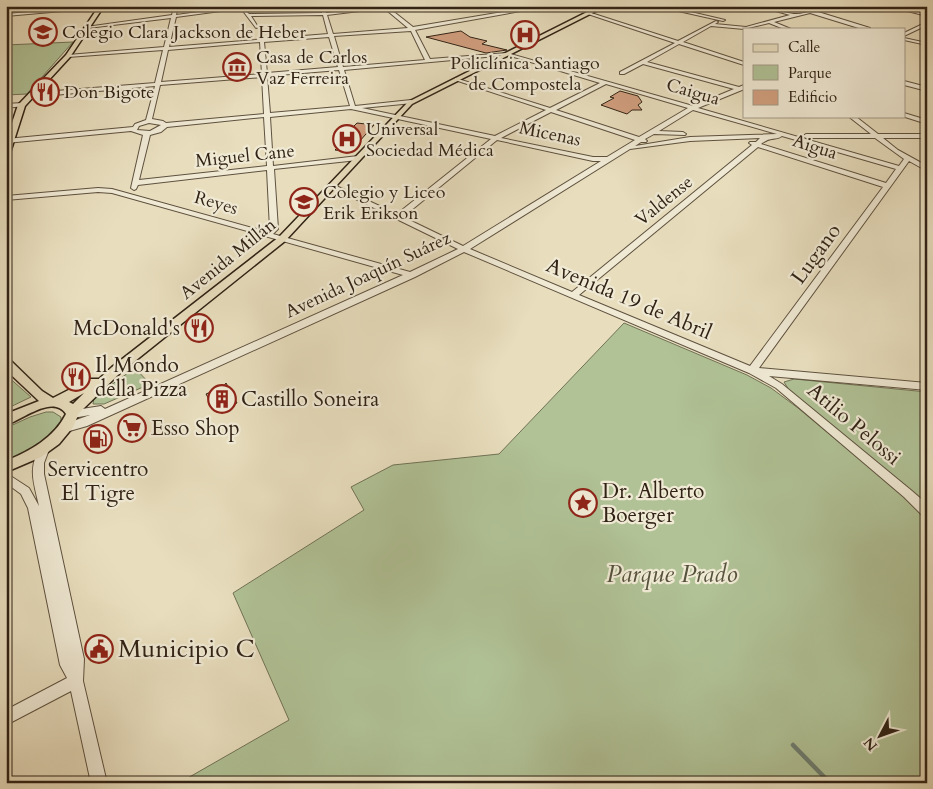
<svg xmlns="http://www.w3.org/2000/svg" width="933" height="789" viewBox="0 0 933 789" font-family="Cardo,serif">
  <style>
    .green { fill: #b0c296; stroke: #707256 }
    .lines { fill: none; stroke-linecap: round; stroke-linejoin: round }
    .stream { stroke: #6e7e71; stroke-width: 4.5 }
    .building { fill: #d29f7f; stroke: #302215 }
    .minor-casing { stroke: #5e513f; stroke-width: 2 }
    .major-casing { stroke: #302215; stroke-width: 3 }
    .minor { fill: #f0ead5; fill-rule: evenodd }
    .major { fill: #e8debe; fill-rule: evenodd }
    .labels { text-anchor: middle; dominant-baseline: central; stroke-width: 4.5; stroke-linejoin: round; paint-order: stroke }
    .far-poi-label { font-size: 18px; fill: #302215; stroke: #f0ead5; text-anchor: start }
    .far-street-label { font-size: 18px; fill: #302215; stroke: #f0ead5 }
    .street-label { font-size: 21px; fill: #302215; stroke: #f0ead5 }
    .poi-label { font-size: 21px; fill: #302215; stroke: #f0ead5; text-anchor: start }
    .near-park-label { font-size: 25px; font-style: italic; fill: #56523c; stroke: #f0ead5 }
    .near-poi-label { font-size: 25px; fill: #302215; stroke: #f0ead5; text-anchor: start }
  </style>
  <rect width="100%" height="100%" fill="#e8debe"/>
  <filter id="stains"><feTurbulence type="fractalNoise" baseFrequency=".004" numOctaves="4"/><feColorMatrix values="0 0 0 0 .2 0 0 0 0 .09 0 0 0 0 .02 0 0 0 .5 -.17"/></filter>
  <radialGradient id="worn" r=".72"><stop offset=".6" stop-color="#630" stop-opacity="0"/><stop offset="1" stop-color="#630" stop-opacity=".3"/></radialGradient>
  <g class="green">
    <path d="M73,42L27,94L6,95V45Z"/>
    <path d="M624,323L747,375L771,388L798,408L905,497L927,519V783H179L289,720L233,593L364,510L351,487L393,465L499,454Z"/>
    <path d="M135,368L150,384L104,404H93L94,397Z"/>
    <path d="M6,375L31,397L6,409Z"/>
    <path d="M794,379L927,392V507L789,390L784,382Z"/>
    <path d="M46,412H53L61,417C63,437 22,455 6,462V428L30,417Z"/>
  </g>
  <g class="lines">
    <path class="stream" d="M793,745L830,783"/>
  </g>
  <g class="building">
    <path d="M461,31L470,37L487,41L482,44L507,50L486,53L426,37Z"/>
    <path d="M620,91L638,96L642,102L638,105L642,110H632L627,114L601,105L614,98L610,97Z"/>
    <path d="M357,123L374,125L350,152L335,150L343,142L339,141Z"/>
    <path d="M226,383L237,403L216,412L206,394L223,387Z"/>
    <path d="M137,417L143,431L125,438L119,424Z"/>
  </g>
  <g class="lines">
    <defs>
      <g id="minor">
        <path d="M98,6H119L6,16V14Z"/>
        <path d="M174,6H178L176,15L244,6H258L176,17L169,47L328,34L323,15L251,16L258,27L256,28L243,11L245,10L249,14L322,13L320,6H324L326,13L380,6H395L389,8L413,27L538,6H549L415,30L430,59L507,53L693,106L734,89L643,64L624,74H620V72L675,43L588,14V12L678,41L716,21L718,22L715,24L746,27L790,15L758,6C771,6 781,12 794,14C806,15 820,6 833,6L815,11L870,28L862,29L810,13L774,22L791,29H784L769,23L744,29L711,26L683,42L744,62V65L679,44L647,62L739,87L744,85V89L742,90L698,108L899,166L904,159L875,138H806L803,136L806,134H871L848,116H855L878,134H927V138H883L898,150L927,166V171L909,161L759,368L927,383V390L769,376L782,384L912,491L927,504V517L923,516L904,497L776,388L749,373L464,252L415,277L87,426L66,432L62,431L61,428L62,425L90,415L73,418L69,417L68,414L69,411L101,406L105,409L403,275L112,193L98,192L6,200V196L98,188L112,189L267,232L270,229L267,170L138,185L136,189L134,190L131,188L143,135L131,131L6,143V139L133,127L135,124L146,120L155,86L31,97L28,95L31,93L155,83L163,50L68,57L66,56L68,55L164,47L171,18L88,28L86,27L172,15ZM384,8L408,28L333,34L327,15ZM411,31L425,60L343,67L334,36ZM329,37L338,67L267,73L264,42ZM260,42L262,74L161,82L168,50ZM507,55L600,83L550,108L455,78V80L546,110L495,136L362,108L413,103L414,102L411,100L355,106L344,70ZM339,70L350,106L270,113L267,76ZM262,77L264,114L166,123L163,121L152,119L160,85ZM606,84L688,108L639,137L556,110ZM351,109L491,139L397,214L334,185L329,186L458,249L410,272L273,234L278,229L274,169L358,160L361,158L358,156L273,166L270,117ZM693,110L777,134L690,137L635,146L641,142H646L647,141L645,139L654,134L685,135L686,134L683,132L659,131ZM551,112L635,140L607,157H593L501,138ZM264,117L267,166L139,180L150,135L161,132L167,127ZM149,123L161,125L150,131L137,130L139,126ZM782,136L896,169L886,183L761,144C771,136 775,141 782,136ZM760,138L756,142H750L749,143L752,145L572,292L470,249L630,149L690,141ZM497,140L593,161H601L463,246L403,217ZM758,147L883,187L750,366L579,295Z"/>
        <path d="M585,6H604V7L602,8Z"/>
        <path d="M656,6H665L725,20L723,21Z"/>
        <path d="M888,6H896L927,14V16Z"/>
        <path d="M927,22V25L904,36V33Z"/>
        <path d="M904,38L927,43V45L904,40Z"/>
        <path d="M904,81L927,87V91L904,85Z"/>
        <path d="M22,103L24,104V106L6,108V104Z"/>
        <path d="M904,113L927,120V124L902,116H904Z"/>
        <path d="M45,443L49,444L50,447L44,463V474L84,659L83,681L107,783H91L71,691L6,725V710L67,678L60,665L28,508L21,494L6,483V473L29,488L39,506C33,479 28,470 41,444Z"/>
      </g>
      <g id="major">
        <path d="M99,6H104L70,57L25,106L10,153L6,155V141L18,105L66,55Z"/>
        <path d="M599,6H606L412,104L285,241L120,373L79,413L73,427L59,444L41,457L6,472V461C30,451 54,438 66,414C53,394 22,420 6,425V414L39,401L6,370V359L10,360L42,391L53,398L90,379H99L112,367L279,237L408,102ZM84,393L73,404L69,402Z"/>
      </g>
    </defs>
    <use href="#minor" class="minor-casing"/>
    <use href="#major" class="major-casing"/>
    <use href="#minor" class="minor"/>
    <use href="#major" class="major"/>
  </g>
  <defs>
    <symbol id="school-ring" viewBox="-11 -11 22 22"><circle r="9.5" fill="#f0ead5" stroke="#8f2418" stroke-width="1.5"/><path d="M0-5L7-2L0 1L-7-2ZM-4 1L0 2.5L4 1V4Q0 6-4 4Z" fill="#8f2418"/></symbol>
    <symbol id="hospital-ring" viewBox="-11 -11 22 22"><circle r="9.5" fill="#f0ead5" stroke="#8f2418" stroke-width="1.5"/><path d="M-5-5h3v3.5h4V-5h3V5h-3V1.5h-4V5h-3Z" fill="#8f2418"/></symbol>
    <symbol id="museum-ring" viewBox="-11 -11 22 22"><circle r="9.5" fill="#f0ead5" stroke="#8f2418" stroke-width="1.5"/><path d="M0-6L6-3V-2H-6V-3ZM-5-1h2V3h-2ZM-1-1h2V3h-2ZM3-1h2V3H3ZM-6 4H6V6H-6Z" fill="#8f2418"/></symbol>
    <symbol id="restaurant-ring" viewBox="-11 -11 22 22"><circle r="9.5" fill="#f0ead5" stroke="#8f2418" stroke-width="1.5"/><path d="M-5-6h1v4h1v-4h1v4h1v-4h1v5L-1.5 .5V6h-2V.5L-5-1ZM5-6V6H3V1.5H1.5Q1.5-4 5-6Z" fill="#8f2418"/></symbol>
    <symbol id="building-ring" viewBox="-11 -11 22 22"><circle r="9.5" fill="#f0ead5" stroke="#8f2418" stroke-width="1.5"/><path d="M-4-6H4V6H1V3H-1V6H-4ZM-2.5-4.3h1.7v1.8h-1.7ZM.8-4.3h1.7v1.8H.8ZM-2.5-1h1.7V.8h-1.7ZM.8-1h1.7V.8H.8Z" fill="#8f2418"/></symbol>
    <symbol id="supermarket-ring" viewBox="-11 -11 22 22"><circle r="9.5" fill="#f0ead5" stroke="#8f2418" stroke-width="1.5"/><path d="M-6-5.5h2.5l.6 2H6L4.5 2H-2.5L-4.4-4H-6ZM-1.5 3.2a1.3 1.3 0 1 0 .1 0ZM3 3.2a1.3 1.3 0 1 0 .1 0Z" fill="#8f2418"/></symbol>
    <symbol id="fuel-ring" viewBox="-11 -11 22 22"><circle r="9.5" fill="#f0ead5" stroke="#8f2418" stroke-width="1.5"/><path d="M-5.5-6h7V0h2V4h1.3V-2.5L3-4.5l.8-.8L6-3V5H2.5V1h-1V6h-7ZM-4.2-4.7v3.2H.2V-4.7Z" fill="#8f2418"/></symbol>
    <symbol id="sight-ring" viewBox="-11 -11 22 22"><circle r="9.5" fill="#f0ead5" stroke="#8f2418" stroke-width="1.5"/><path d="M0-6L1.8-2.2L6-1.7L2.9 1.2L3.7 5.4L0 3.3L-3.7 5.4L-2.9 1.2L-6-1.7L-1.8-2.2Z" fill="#8f2418"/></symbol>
    <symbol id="civic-ring" viewBox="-11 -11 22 22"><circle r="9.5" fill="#f0ead5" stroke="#8f2418" stroke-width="1.5"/><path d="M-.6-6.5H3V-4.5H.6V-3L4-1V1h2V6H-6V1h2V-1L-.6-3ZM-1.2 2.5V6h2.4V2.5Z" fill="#8f2418"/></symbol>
  </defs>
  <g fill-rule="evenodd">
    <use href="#school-ring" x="27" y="16" width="32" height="32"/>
    <use href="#hospital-ring" x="509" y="19" width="32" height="32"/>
    <use href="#museum-ring" x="221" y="51" width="32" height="32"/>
    <use href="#restaurant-ring" x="29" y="76" width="32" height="32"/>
    <use href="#hospital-ring" x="331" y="123" width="32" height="32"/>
    <use href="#school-ring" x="288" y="186" width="32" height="32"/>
    <use href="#restaurant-ring" x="183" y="312" width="32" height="32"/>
    <use href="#restaurant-ring" x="60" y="361" width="32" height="32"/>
    <use href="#building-ring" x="206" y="383" width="32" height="32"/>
    <use href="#supermarket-ring" x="116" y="412" width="32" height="32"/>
    <use href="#fuel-ring" x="82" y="423" width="32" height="32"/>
    <use href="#sight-ring" x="567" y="487" width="32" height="32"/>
    <use href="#civic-ring" x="83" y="633" width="32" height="32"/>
  </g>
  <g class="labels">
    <g class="far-poi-label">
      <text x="62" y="32">Colegio Clara Jackson de Heber</text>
      <text x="256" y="57">Casa de Carlos<tspan x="256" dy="21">Vaz Ferreira</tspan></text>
      <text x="525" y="63" text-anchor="middle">Policlínica Santiago<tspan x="525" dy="21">de Compostela</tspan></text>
      <text x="64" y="92">Don Bigote</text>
      <text x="366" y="129">Universal<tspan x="366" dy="21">Sociedad Médica</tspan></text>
      <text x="323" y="192">Colegio y Liceo<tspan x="323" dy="21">Erik Erikson</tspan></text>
    </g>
    <g class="far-street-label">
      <text transform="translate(693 92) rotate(16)">Caigua</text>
      <text transform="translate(550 134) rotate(12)">Micenas</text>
      <text transform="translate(815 147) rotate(18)">Aigua</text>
      <text transform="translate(245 156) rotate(-6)">Miguel Cane</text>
      <text transform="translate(664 201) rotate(-39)">Valdense</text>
      <text transform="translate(216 203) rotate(16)">Reyes</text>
      <text transform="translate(228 259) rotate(-39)">Avenida Millán</text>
      <text transform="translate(368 275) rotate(-25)">Avenida Joaquín Suárez</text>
    </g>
    <g class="street-label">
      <text transform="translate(816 254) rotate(-54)">Lugano</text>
      <text transform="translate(629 299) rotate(23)">Avenida 19 de Abril</text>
      <text transform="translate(854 424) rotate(40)">Atilio Pelossi</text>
    </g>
    <g class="poi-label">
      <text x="180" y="328" text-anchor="end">McDonald's</text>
      <text x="95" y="365">Il Mondo<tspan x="95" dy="24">della Pizza</tspan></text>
      <text x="241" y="399">Castillo Soneira</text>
      <text x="151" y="428">Esso Shop</text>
      <text x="98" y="469" text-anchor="middle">Servicentro<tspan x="98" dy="24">El Tigre</tspan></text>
      <text x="602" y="491">Dr. Alberto<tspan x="602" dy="24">Boerger</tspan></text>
    </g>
    <g class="near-park-label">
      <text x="672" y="574">Parque Prado</text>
    </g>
    <g class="near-poi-label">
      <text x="118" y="649">Municipio C</text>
    </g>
  </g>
  <rect width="933" height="789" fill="none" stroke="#e8debe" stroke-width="25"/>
  <rect x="8" y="8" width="918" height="774" fill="none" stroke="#302215" stroke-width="2.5"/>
  <rect x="12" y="12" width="908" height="764" fill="none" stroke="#302215"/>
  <rect x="743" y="28" width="162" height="90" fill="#f0ead5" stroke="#a39a88"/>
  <rect x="753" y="44" width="25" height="8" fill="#e8debe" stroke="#a39a88"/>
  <text x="788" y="52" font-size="15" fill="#302215">Calle</text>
  <rect x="753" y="65" width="25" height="15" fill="#b0c296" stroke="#a39a88"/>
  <text x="788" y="78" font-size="15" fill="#302215">Parque</text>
  <rect x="753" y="90" width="25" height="15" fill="#d29f7f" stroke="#a39a88"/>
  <text x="788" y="102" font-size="15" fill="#302215">Edificio</text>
  <g transform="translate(880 736) rotate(229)" stroke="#f0ead5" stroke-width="4" paint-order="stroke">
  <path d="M0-4L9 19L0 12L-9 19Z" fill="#302215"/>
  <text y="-8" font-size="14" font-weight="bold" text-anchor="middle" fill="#302215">N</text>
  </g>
  <rect width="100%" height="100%" filter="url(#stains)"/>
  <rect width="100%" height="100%" fill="url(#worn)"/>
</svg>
